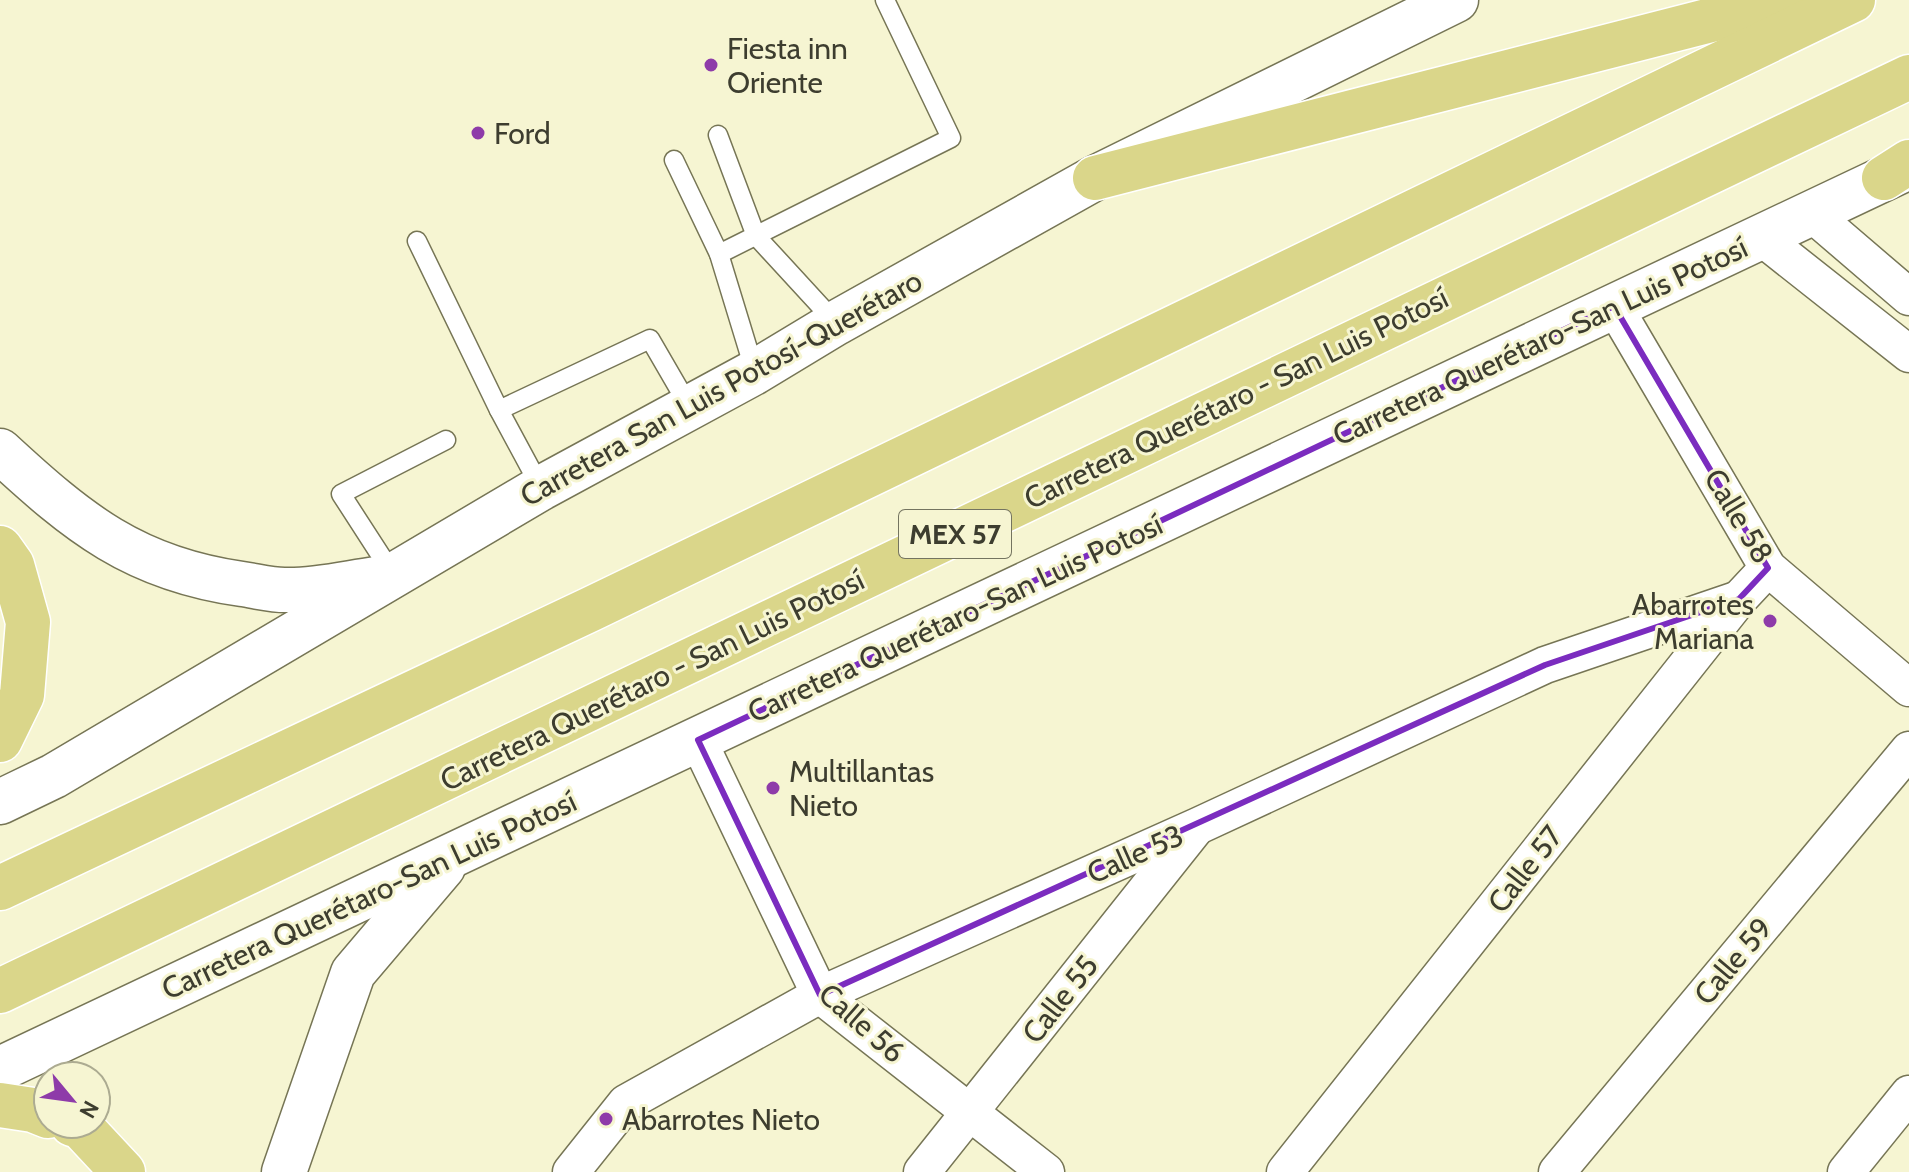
<svg xmlns="http://www.w3.org/2000/svg" width="1909" height="1172" viewBox="0 0 1909 1172" font-family="Cabin,sans-serif">
  <style>
    .lines { fill: none; stroke-linecap: round; stroke-linejoin: round }
    .service-casing { stroke: #767555; stroke-width: 21 }
    .minor-casing { stroke: #767555; stroke-width: 39 }
    .secondary-casing { stroke: #767555; stroke-width: 47 }
    .trunk-casing { stroke: #fff; stroke-width: 47 }
    .service { stroke: #fff; stroke-width: 18 }
    .minor { stroke: #fff; stroke-width: 36 }
    .secondary { stroke: #fff; stroke-width: 44 }
    .trunk { stroke: #dad68a; stroke-width: 44 }
    .marked { fill: none; stroke: #7b2cbf; stroke-width: 6; stroke-linejoin: round }
    .poi-dot { fill: #8e3ba9; stroke: #f6f5d2; stroke-width: 3 }
    .labels { text-anchor: middle; dominant-baseline: central; stroke-width: 6; stroke-linejoin: round; paint-order: stroke }
    .shield { fill: #f6f5d2; stroke: #747460; stroke-width: 2 }
    .shield-label { font-size: 28px; font-weight: bold; fill: #3d3d2f }
    .poi-label { font-size: 30px; fill: #3d3d2f; stroke: #f6f5d2; text-anchor: start }
    .street-label { font-size: 30px; fill: #3d3d2f; stroke: #f6f5d2 }
  </style>
  <rect width="100%" height="100%" fill="#f6f5d2"/>
  <g class="lines">
    <defs>
      <g id="service">
        <path d="M718,135L756,236L836,323"/>
        <path d="M674,160L719,254L755,372"/>
        <path d="M417,241L499,410"/>
        <path d="M719,254L951,138L885,0"/>
        <path d="M541,488L499,410L650,339L690,408"/>
        <path d="M394,576L341,494L446,440"/>
      </g>
      <g id="minor">
        <path d="M1811,213L1909,297"/>
        <path d="M1761,237L1909,354"/>
        <path d="M1614,306L1768,568L1909,688"/>
        <path d="M698,740L820,995L1046,1172"/>
        <path d="M571,1172L626,1103L820,995L1198,826L1545,665L1739,599"/>
        <path d="M922,1172L1194,830"/>
        <path d="M1285,1172L1739,599L1768,568"/>
        <path d="M1557,1172L1909,750"/>
        <path d="M1846,1172L1909,1094"/>
      </g>
      <g id="secondary">
        <path d="M0,451C78,523 134,569 242,584C256,586 271,590 285,590C314,591 347,583 376,579"/>
        <path d="M0,802L54,776L541,488L755,372L836,323L1095,178L1456,0"/>
        <path d="M0,1069L1909,167"/>
        <path d="M284,1172L353,973L443,867"/>
      </g>
      <g id="trunk">
        <path d="M1095,178L1789,0"/>
        <path d="M1884,178L1909,162"/>
        <path d="M0,548L12,565L28,622L22,695L0,740"/>
        <path d="M0,888L591,609L1853,0"/>
        <path d="M0,991C639,691 1272,380 1909,77"/>
        <path d="M0,1105L33,1110L48,1116"/>
        <path d="M72,1124L81,1127L123,1172"/>
      </g>
    </defs>
    <use href="#service" class="service-casing"/>
    <use href="#minor" class="minor-casing"/>
    <use href="#secondary" class="secondary-casing"/>
    <use href="#trunk" class="trunk-casing"/>
    <use href="#service" class="service"/>
    <use href="#minor" class="minor"/>
    <use href="#secondary" class="secondary"/>
    <use href="#trunk" class="trunk"/>
  </g>
  <path class="marked" d="M1614,306L1768,568L1739,599L1545,665L820,995L698,740Z"/>
  <g class="poi-dot">
    <circle cx="711" cy="65" r="8"/>
    <circle cx="478" cy="133" r="8"/>
    <circle cx="1770" cy="621" r="8"/>
    <circle cx="773" cy="788" r="8"/>
    <circle cx="606" cy="1119" r="8"/>
  </g>
  <g class="labels">
    <rect class="shield" x="899" y="510" width="112" height="48" rx="6"/>
    <g class="shield-label">
      <text x="955" y="534">MEX 57</text>
    </g>
    <g class="poi-label">
      <text x="727" y="48">Fiesta inn<tspan x="727" dy="34">Oriente</tspan></text>
      <text x="494" y="133">Ford</text>
      <text x="1754" y="604" text-anchor="end">Abarrotes<tspan x="1754" dy="34">Mariana</tspan></text>
      <text x="789" y="771">Multillantas<tspan x="789" dy="34">Nieto</tspan></text>
      <text x="622" y="1119">Abarrotes Nieto</text>
    </g>
    <g class="street-label">
      <text transform="translate(1540 341) rotate(-25)">Carretera Querétaro-San Luis Potosí</text>
      <text transform="translate(721 388) rotate(-29)">Carretera San Luis Potosí-Querétaro</text>
      <text transform="translate(1236 398) rotate(-26)">Carretera Querétaro - San Luis Potosí</text>
      <text transform="translate(1739 516) rotate(59)">Calle 58</text>
      <text transform="translate(955 618) rotate(-25)">Carretera Querétaro-San Luis Potosí</text>
      <text transform="translate(652 680) rotate(-26)">Carretera Querétaro - San Luis Potosí</text>
      <text transform="translate(1135 854) rotate(-24)">Calle 53</text>
      <text transform="translate(1525 869) rotate(-52)">Calle 57</text>
      <text transform="translate(369 895) rotate(-25)">Carretera Querétaro-San Luis Potosí</text>
      <text transform="translate(1733 961) rotate(-50)">Calle 59</text>
      <text transform="translate(1060 999) rotate(-52)">Calle 55</text>
      <text transform="translate(862 1023) rotate(41)">Calle 56</text>
    </g>
  </g>
  <g transform="translate(72 1100) rotate(119)"><circle r="38" fill="#f6f5d2" stroke="#acab91" stroke-width="2"/>
  <path d="M0-6L14 30L0 20L-14 30Z" fill="#8e3ba9"/>
  <text y="-12" font-size="22" font-weight="bold" text-anchor="middle" fill="#3d3d2f">N</text>
  </g>
</svg>
